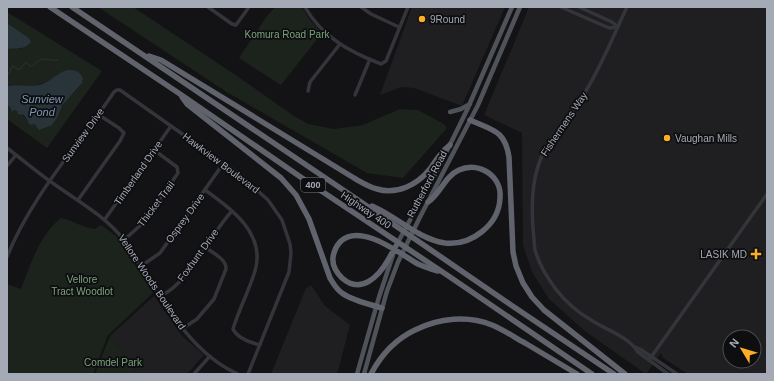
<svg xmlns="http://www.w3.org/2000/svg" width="774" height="381" viewBox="0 0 774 381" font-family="Helvetica,sans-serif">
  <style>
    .built { fill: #1f1f22; fill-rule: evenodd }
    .green { fill: #1b231c }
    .water { fill: #29333a }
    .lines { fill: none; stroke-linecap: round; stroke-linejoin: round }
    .stream { stroke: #29333a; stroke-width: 1 }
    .minor { stroke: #34353a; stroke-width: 3.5 }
    .major { stroke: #50525a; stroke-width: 4.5 }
    .highway { stroke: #60636c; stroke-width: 5.5 }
    .poi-dot { fill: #fcaf25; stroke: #0e0e10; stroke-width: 1.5 }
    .labels { text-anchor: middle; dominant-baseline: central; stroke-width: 3.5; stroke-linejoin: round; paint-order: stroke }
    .shield { fill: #0e0e10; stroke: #777b84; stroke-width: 1 }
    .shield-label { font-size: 9px; font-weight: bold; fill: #a4aab6 }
    .poi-label { font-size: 10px; fill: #a4aab6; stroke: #0e0e10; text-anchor: start }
    .park-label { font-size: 10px; fill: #7aa37c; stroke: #0e0e10 }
    .street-label { font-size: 10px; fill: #a4aab6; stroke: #0e0e10 }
    .water-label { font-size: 11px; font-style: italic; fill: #7999b4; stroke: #0e0e10 }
  </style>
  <rect width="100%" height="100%" fill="#131315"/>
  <g class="built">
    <path d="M412,7H505L462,106L414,88L402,87L380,95Z"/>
    <path d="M529,7H767V201L766,203H767V369L765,374H688L663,358L661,353L646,374L586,332L549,299L532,272L523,245L522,133L484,115ZM730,337H754V361H730Z"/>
    <path d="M311,285L325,306L350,325L337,374H271L306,288Z"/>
    <path d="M154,296L182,336L204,355L187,374H137L110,336Z"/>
  </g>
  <g class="green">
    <path d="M98,7H133L237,76L294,116L308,124L334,129L363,125L400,109L418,110L444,124L447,128L403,178L367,173L225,91Z"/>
    <path d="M275,7H302L310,20L322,33L281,85L239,58L267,16Z"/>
    <path d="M7,12L102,71L47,148L7,119V105L10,107L12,112L14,110C21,112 24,115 27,121L35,124L52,125C57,119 58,112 63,106C69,96 80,90 83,78L64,71C53,79 43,85 29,86C22,86 15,85 7,86V49L16,48L21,49L29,38L7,23Z"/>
    <path d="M61,218C73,220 83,228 95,229L101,225L116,236L153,293L108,335L93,374H7V284L21,289C31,264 39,235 61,218Z"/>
    <path d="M110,336L137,374H95Z"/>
  </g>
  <g class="water">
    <path d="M7,23L29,38L31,42C25,50 17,48 7,49Z"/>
    <path d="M68,70C76,70 79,71 83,78L82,83L62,106L57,118L52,125L39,130L35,124L30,125L24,115L18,114L17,111L14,110L12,112L10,107L7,105V86C18,84 29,87 39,85C51,82 59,71 68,70Z"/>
  </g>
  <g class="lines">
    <path class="stream" d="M7,74L10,73L11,68L13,66L19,70L26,62L30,66H33C42,55 46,61 58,60"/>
    <g class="minor">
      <path d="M208,7L232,24L236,25L249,7"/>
      <path d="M305,7C322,37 350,52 381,64L386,61L408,7"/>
      <path d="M361,7L371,14L399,27"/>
      <path d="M561,7L609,28L618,27"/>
      <path d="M579,7L612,22L618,27"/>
      <path d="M627,7C614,34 603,63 587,89C575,109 559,127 547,146C532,171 531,201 533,229C534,236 534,243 535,250C539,264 546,276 555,288C564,300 577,312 591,320C606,330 628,336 638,352L668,374"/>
      <path d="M308,91L310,82L340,44"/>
      <path d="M355,95L370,59"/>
      <path d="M7,148C23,160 38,173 54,184C79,202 105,216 124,240C154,285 186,352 238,374"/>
      <path d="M7,166L16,155"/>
      <path d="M205,190C232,209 266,234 255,271C249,291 239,309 233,329C237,338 252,343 260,345"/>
      <path d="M78,200L120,141L124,133L119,128L99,115"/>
      <path d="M105,219L171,126"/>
      <path d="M124,240L144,222L178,173L177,167L154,150"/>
      <path d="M7,257C30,198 79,144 114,92L117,90H120L239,174L268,200L282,220L290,244L291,253L289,272L248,374"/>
      <path d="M141,266L160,253L223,164"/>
      <path d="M160,296C189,284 210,234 232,211"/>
      <path d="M182,329L197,319L214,299L226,269C227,259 211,252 205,247"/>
      <path d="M635,347L640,349L677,374"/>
      <path d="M649,360L767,194"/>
      <path d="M194,374L210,356"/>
    </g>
    <g class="major">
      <path d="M450,112L461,109L470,104"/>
      <path d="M397,244L440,165L467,110L512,7"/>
      <path d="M357,374L379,297L393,255"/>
      <path d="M364,374L387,291L398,262L419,219L478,105L520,7"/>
    </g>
    <g class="highway">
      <path d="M50,7L180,94L302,178L447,275L592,374"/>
      <path d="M72,7L361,202L511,305L614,374"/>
      <path d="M149,56L161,60L354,178C361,182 369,187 377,189C397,195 417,185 430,169C436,160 441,152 450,145"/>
      <path d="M182,97L187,104L281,178L296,195L309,219L330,278C333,283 336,289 342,293C351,300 371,305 382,308"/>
      <path d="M470,120C492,130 505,130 509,157L513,252L516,266L523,283L532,297L544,310L625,374"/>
      <path d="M372,206C396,216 418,239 445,243C471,246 499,225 500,198C502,176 479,161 459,170C445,176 440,194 428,202"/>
      <path d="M396,246L388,260C379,276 361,295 342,278C336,272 332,265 333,257C334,251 337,245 341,241C361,223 399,253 418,264C424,267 431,269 438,271"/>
      <path d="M371,374C381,355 396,339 415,330C439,318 468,315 492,325C504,330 514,337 525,343C542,353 560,364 577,374"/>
    </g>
  </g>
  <g class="poi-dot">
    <circle cx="422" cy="19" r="4"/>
    <circle cx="667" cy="138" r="4"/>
    <path d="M754 248h4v4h4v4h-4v4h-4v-4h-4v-4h4z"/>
  </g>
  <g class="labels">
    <rect class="shield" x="301" y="178" width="24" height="14" rx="3"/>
    <g class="shield-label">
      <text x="313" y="185">400</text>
    </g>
    <g class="poi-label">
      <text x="430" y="19">9Round</text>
      <text x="675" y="138">Vaughan Mills</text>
      <text x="747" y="254" text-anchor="end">LASIK MD</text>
    </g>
    <g class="park-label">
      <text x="287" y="34">Komura Road Park</text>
      <text x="82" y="279">Vellore<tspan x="82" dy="12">Tract Woodlot</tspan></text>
      <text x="113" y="362">Comdel Park</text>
    </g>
    <g class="street-label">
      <text transform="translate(564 124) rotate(-56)">Fishermens Way</text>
      <text transform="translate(83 135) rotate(-54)">Sunview Drive</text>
      <text transform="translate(221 163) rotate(37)">Hawkview Boulevard</text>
      <text transform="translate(138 173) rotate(-55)">Timberland Drive</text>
      <text transform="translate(427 184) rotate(-62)">Rutherford Road</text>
      <text transform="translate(156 204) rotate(-53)">Thicket Trail</text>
      <text transform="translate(366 210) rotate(34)">Highway 400</text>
      <text transform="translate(185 218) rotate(-54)">Osprey Drive</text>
      <text transform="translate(198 255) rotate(-54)">Foxhunt Drive</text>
      <text transform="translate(152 282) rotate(56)">Vellore Woods Boulevard</text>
    </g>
    <g class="water-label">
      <text x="42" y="99">Sunview<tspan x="42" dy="13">Pond</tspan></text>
    </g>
  </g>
  <rect width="774" height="381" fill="none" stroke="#a4aab6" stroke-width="16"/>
  <g transform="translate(742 349) rotate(308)"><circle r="19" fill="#0e0e10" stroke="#4a4c52"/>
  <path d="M0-3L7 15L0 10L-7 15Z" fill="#fcaf25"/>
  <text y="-6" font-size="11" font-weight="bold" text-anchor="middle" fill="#a4aab6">N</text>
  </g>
</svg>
